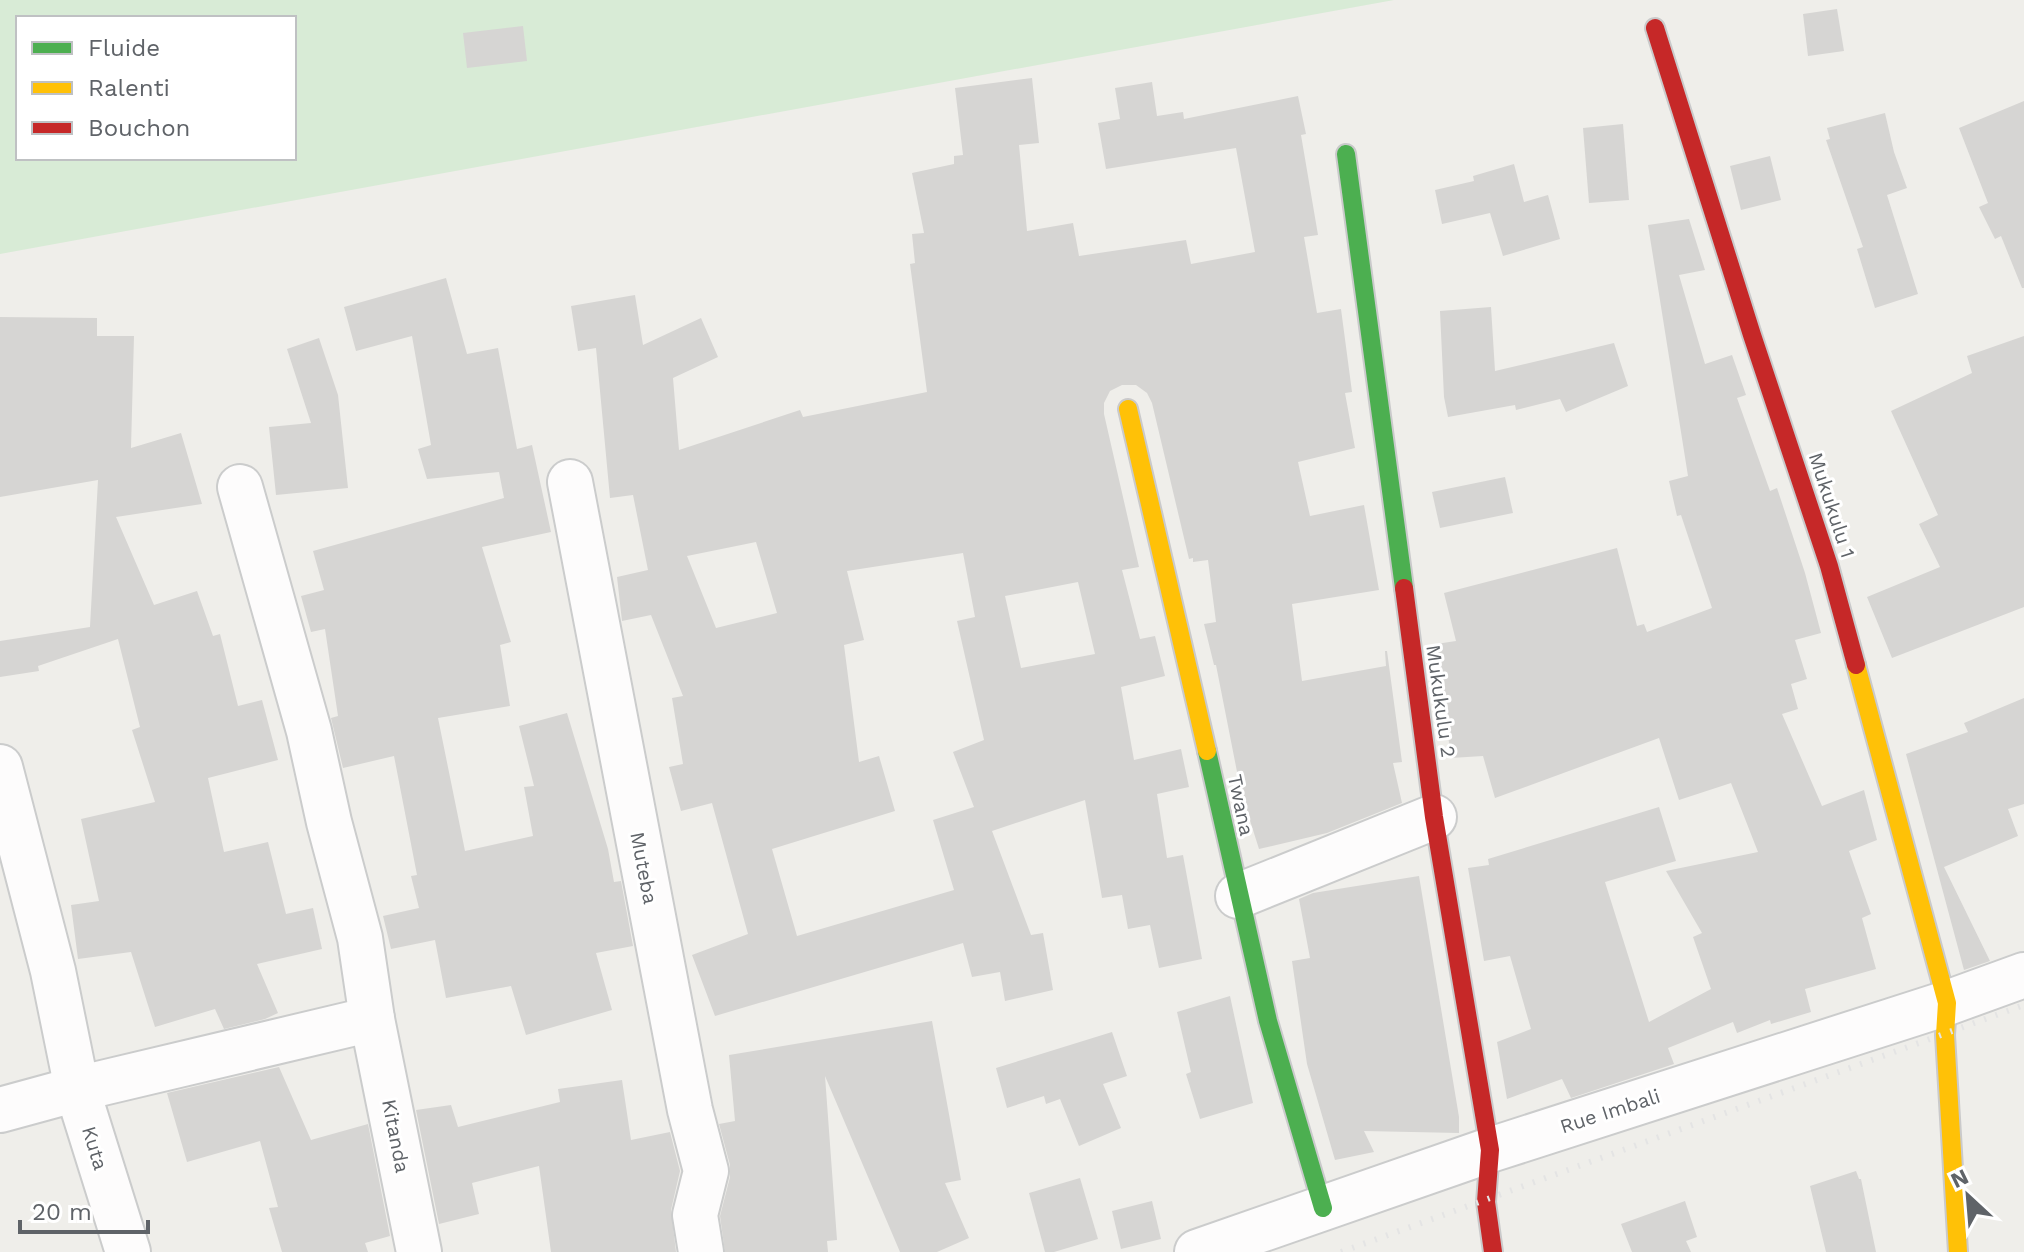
<svg xmlns="http://www.w3.org/2000/svg" width="2024" height="1252" viewBox="0 0 2024 1252" font-family="'Work Sans',sans-serif">
  <style>
    .garden { fill: #d8ebd6; fill-rule: evenodd }
    .building { fill: #d6d5d3; fill-rule: evenodd }
    .lines { fill: none; stroke-linecap: round; stroke-linejoin: round }
    .street-casing { stroke: #cbcccc; stroke-width: 48 }
    .fast-casing { stroke: #cacacb; stroke-width: 22 }
    .slow-casing { stroke: #cacacb; stroke-width: 22 }
    .jam-casing { stroke: #cacacb; stroke-width: 22 }
    .street { stroke: #fdfcfc; stroke-width: 44 }
    .fast { stroke: #4caf50; stroke-width: 18 }
    .slow { stroke: #ffc107; stroke-width: 18 }
    .jam { stroke: #c62828; stroke-width: 18 }
    .rail { stroke: #e4e4e4; stroke-width: 6; stroke-dasharray: 2 10; stroke-linecap: butt }
    .labels { text-anchor: middle; dominant-baseline: central; stroke-width: 6; stroke-linejoin: round; paint-order: stroke }
    .street-label { font-size: 20px; fill: #5f6368; stroke: #fff }
  </style>
  <rect width="100%" height="100%" fill="#efeeea"/>
  <path class="garden" d="M0,0H1394L0,254ZM18,18H294V158H18Z"/>
  <g class="building">
    <path d="M1837,9L1844,51L1808,56L1803,14Z"/>
    <path d="M523,26L527,61L467,68L463,33Z"/>
    <path d="M1032,78L1039,143L1019,145L1027,231L1073,223L1079,256L1186,240L1191,264L1255,252L1236,148L1106,169L1098,123L1120,119L1115,88L1152,82L1157,116L1183,112L1184,119L1298,96L1306,134L1301,135L1318,235L1304,237L1317,313L1341,309L1352,392L1345,393L1355,448L1298,462L1310,516L1364,505L1379,590L1292,604L1302,681L1386,666L1385,651H1387L1402,762L1393,763L1402,803L1327,833L1259,849L1241,792L1216,665H1214L1204,624L1216,622L1208,560L1193,562V558L1189,559L1152,403L1147,393L1136,385H1122L1110,391L1104,403V414L1139,567L1122,570L1140,639L1155,636L1165,676L1121,687L1134,760L1181,749L1189,787L1157,794L1167,858L1183,855L1202,959L1159,968L1150,925L1128,929L1122,895L1102,898L1085,800L992,831L1031,935L1043,933L1053,990L1005,1001L1000,972L972,977L963,943L715,1016L692,955L748,934L712,803L681,811L669,767L683,764L672,698L683,696L651,615L622,621L617,577L648,570L633,495L610,498L596,348L578,351L571,306L635,295L643,345L701,318L718,357L673,378L679,450L800,410L803,417L927,392L910,264L915,263L912,234L924,233L912,173L954,164V156L963,155L955,88ZM756,542L777,613L716,628L687,556ZM963,553L975,617L957,621L984,740L953,752L974,807L933,820L954,890L797,936L772,849L895,811L879,756L859,762L844,645L864,640L847,571ZM1078,582L1095,654L1021,668L1005,596Z"/>
    <path d="M2024,101V288H2022L2001,236L1995,239L1979,207L1988,203L1959,128Z"/>
    <path d="M1885,113L1894,152L1907,188L1887,195L1918,294L1875,308L1857,249L1863,247L1826,140L1830,139L1827,128Z"/>
    <path d="M1623,124L1629,200L1589,203L1583,128Z"/>
    <path d="M1770,156L1781,200L1741,210L1730,166Z"/>
    <path d="M1514,164L1524,202L1548,195L1560,239L1503,256L1490,213L1442,224L1435,190L1474,181L1473,176Z"/>
    <path d="M1689,219L1705,270L1679,275L1705,364L1732,355L1746,395L1737,398L1770,491L1777,488L1805,573L1821,633L1795,640L1807,679L1791,684L1798,709L1782,714L1822,806L1864,790L1877,840L1849,851L1871,914L1862,918L1876,969L1805,989L1811,1012L1771,1024L1770,1020L1737,1033L1733,1022L1668,1048L1674,1064L1571,1098L1562,1079L1507,1099L1497,1042L1531,1029L1510,956L1484,961L1468,868L1489,865L1488,859L1659,807L1676,861L1605,882L1649,1022L1711,989L1693,937L1702,933L1666,871L1758,852L1731,783L1679,800L1659,738L1495,798L1483,756L1451,758L1436,644L1456,641L1444,593L1617,548L1637,626L1644,624L1647,632L1712,608L1681,515L1677,516L1669,481L1688,476L1648,225Z"/>
    <path d="M446,278L467,354L498,348L517,449L532,445L551,532L482,547L511,642L500,645L510,706L438,718L465,851L533,836L524,787L534,786L519,726L567,713L608,849L614,882L621,881L633,946L596,953L612,1010L526,1035L511,986L446,998L435,940L391,949L383,916L419,908L411,876L417,875L394,756L343,768L331,718L338,716L325,629L311,632L301,596L324,590L313,551L504,498L499,472L427,479L418,449L431,445L412,336L356,351L344,307Z"/>
    <path d="M1491,307L1495,371L1614,343L1628,386L1566,412L1560,399L1516,410L1515,405L1448,417L1444,397L1440,311Z"/>
    <path d="M0,317L97,318V336H134L131,448L181,433L202,504L116,517L154,605L197,591L213,636L220,634L238,706L262,700L278,760L208,778L224,852L268,842L286,914L313,908L322,949L257,964L278,1013L265,1019L224,1029L215,1009L155,1027L131,952L78,959L71,905L99,901L81,819L155,802L132,730L140,727L118,639L38,666L39,671L0,677V641L90,627L98,480L0,497Z"/>
    <path d="M2024,336V607L1892,658L1867,597L1940,567L1919,524L1938,515L1891,411L1972,373L1967,356Z"/>
    <path d="M319,338L338,395L348,488L276,495L269,427L311,423L287,349Z"/>
    <path d="M1505,477L1513,513L1440,528L1432,492Z"/>
    <path d="M2024,698V804L2008,809L2018,836L1944,867L1990,961L1964,970L1906,754L1968,732L1964,723Z"/>
    <path d="M1419,876L1459,1117V1133L1364,1131L1374,1152L1335,1160L1307,1064L1292,961L1310,958L1299,899L1313,893Z"/>
    <path d="M1230,996L1253,1103L1200,1119L1186,1074L1191,1072L1177,1012Z"/>
    <path d="M932,1021L961,1180L945,1183L969,1238L937,1252H900L825,1076L837,1240L827,1241L828,1252H725L720,1216L730,1177V1165L719,1124L735,1121L729,1055Z"/>
    <path d="M1112,1032L1127,1076L1103,1084L1121,1128L1079,1146L1060,1099L1046,1104L1044,1096L1007,1108L996,1068Z"/>
    <path d="M279,1067L311,1140L368,1124L390,1236L365,1243L368,1252H282L269,1208L278,1207L260,1141L187,1162L167,1093Z"/>
    <path d="M622,1080L631,1140L670,1132L680,1171L671,1210L676,1252H551L539,1166L472,1183L479,1214L439,1224L416,1110L451,1105L458,1127L560,1102L558,1089Z"/>
    <path d="M1856,1171L1859,1179H1861L1876,1252H1826L1810,1186Z"/>
    <path d="M1080,1178L1098,1239L1054,1252H1045L1029,1193Z"/>
    <path d="M1152,1201L1161,1239L1121,1249L1112,1211Z"/>
    <path d="M1685,1201L1697,1237L1686,1241L1691,1252H1632L1621,1224Z"/>
  </g>
  <g class="lines">
    <defs>
      <g id="street">
        <path d="M570,482L690,1110L706,1171L695,1215L701,1252"/>
        <path d="M240,487L309,731L329,822L360,938L372,1019L419,1252"/>
        <path d="M0,767L53,971L77,1089L128,1252"/>
        <path d="M1238,896L1434,817"/>
        <path d="M0,1110L77,1089L372,1019"/>
        <path d="M1197,1252L1490,1150L1947,1003L2024,975"/>
      </g>
      <g id="fast">
        <path d="M1346,154L1404,588"/>
        <path d="M1207,751L1268,1021L1323,1208"/>
      </g>
      <g id="slow">
        <path d="M1128,409L1207,751"/>
        <path d="M1856,665L1947,1003L1945,1035L1958,1252"/>
      </g>
      <g id="jam">
        <path d="M1655,28L1752,335L1829,566L1856,665"/>
        <path d="M1404,588L1434,817L1490,1150L1486,1202L1493,1252"/>
      </g>
    </defs>
    <use href="#street" class="street-casing"/>
    <use href="#fast" class="fast-casing"/>
    <use href="#slow" class="slow-casing"/>
    <use href="#jam" class="jam-casing"/>
    <use href="#street" class="street"/>
    <use href="#fast" class="fast"/>
    <use href="#slow" class="slow"/>
    <use href="#jam" class="jam"/>
    <path class="rail" d="M1341,1252L2024,1005"/>
  </g>
  <g class="labels">
    <g class="street-label">
      <text transform="translate(1832 505) rotate(72)">Mukukulu 1</text>
      <text transform="translate(1441 701) rotate(82)">Mukukulu 2</text>
      <text transform="translate(1241 805) rotate(78)">Twana</text>
      <text transform="translate(644 868) rotate(79)">Muteba</text>
      <text transform="translate(1610 1111) rotate(-18)">Rue Imbali</text>
      <text transform="translate(396 1136) rotate(79)">Kitanda</text>
      <text transform="translate(95 1148) rotate(73)">Kuta</text>
    </g>
  </g>
  <rect x="16" y="16" width="280" height="144" fill="#ffffff" stroke="#bfc1c3" stroke-width="2"/>
  <rect x="32" y="42" width="40" height="12" fill="#4caf50" stroke="#bfc1c3" stroke-width="2"/>
  <text x="88" y="56" font-size="24" fill="#5f6368">Fluide</text>
  <rect x="32" y="82" width="40" height="12" fill="#ffc107" stroke="#bfc1c3" stroke-width="2"/>
  <text x="88" y="96" font-size="24" fill="#5f6368">Ralenti</text>
  <rect x="32" y="122" width="40" height="12" fill="#c62828" stroke="#bfc1c3" stroke-width="2"/>
  <text x="88" y="136" font-size="24" fill="#5f6368">Bouchon</text>
  <g transform="translate(1968 1196) rotate(334)" stroke="#ffffff" stroke-width="6" paint-order="stroke">
  <path d="M0-6L14 30L0 20L-14 30Z" fill="#5f6368"/>
  <text y="-12" font-size="22" font-weight="bold" text-anchor="middle" fill="#5f6368">N</text>
  </g>
  <path d="M20 1220v12h128v-12" fill="none" stroke="#5f6368" stroke-width="4"/>
  <text x="32" y="1220" font-size="24" fill="#5f6368" stroke="#ffffff" stroke-width="6" paint-order="stroke">20 m</text>
</svg>
